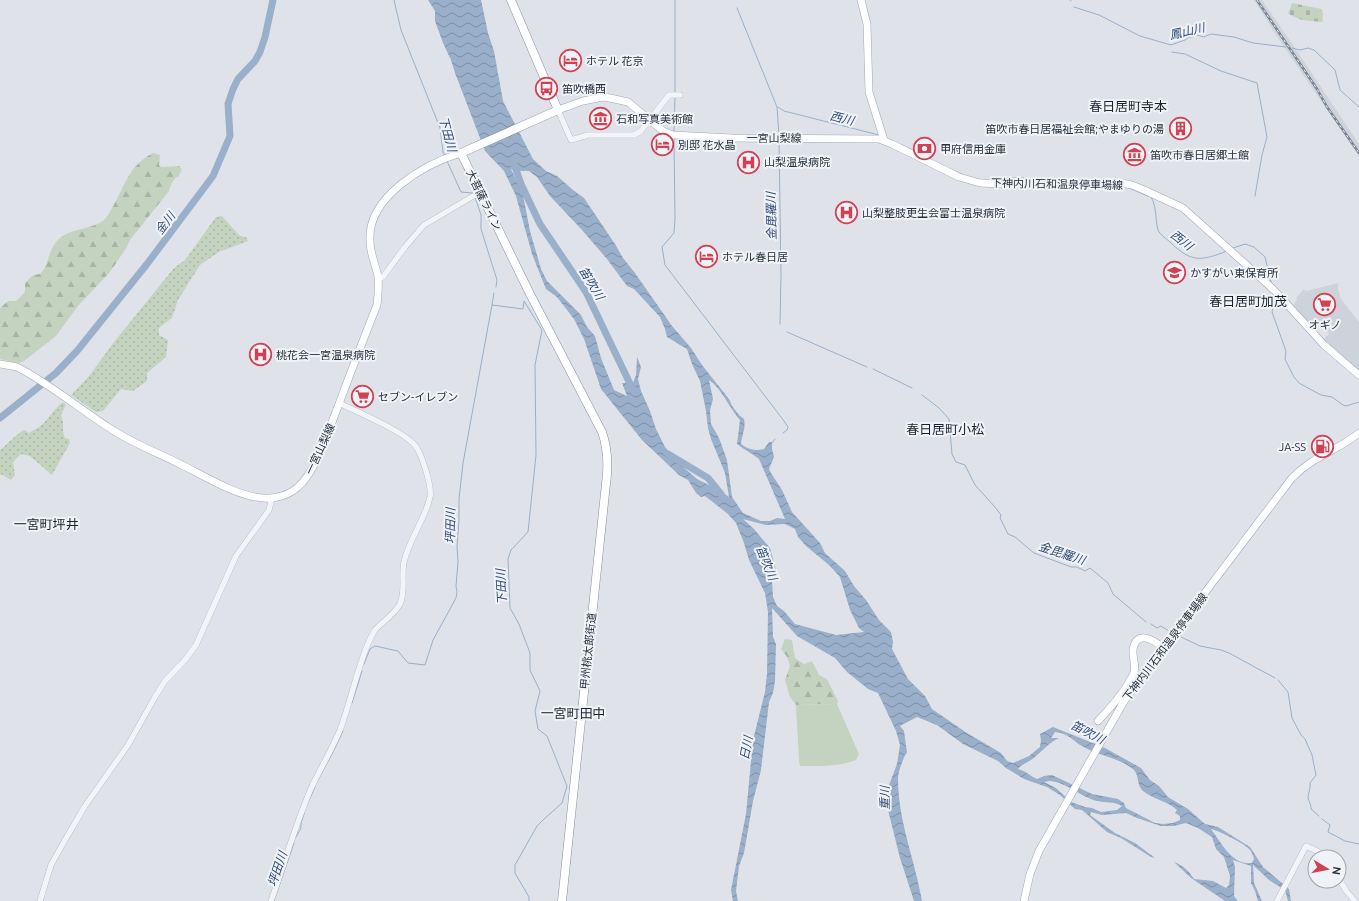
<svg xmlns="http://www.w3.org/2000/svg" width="1359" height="901" viewBox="0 0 1359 901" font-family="Ubuntu,'Noto Sans JP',sans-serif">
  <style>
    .built { fill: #cdd2db }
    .forest { fill: url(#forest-firs) }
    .cemetery { fill: url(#cemetery-stones) }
    .park { fill: url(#park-dots) }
    .garden { fill: #c4d3c0 }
    .water { fill: url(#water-waves); fill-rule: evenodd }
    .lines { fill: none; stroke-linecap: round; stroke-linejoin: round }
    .stream { stroke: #99afca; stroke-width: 1 }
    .river { stroke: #99afca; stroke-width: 7 }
    .minor-casing { stroke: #a4aab3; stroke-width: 6 }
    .major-casing { stroke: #9ea6b5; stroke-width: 8 }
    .highway-casing { stroke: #868fa0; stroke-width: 9 }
    .minor { stroke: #f2f4f7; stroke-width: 5.5 }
    .major { stroke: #fff; stroke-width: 7 }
    .highway { stroke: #fff; stroke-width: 8 }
    .rail-casing { stroke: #788193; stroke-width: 2.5 }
    .rail { stroke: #eff2f6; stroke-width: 1; stroke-dasharray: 3; stroke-linecap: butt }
    .labels { text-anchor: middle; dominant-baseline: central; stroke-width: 4; stroke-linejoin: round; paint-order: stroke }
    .poi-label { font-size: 11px; fill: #283040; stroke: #eff2f6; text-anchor: start }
    .street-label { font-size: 11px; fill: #283040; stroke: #eff2f6 }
    .water-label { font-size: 12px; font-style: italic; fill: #314c75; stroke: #eff2f6 }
    .quarter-label { font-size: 13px; fill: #1a2131; stroke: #eff2f6 }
  </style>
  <defs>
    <pattern id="forest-firs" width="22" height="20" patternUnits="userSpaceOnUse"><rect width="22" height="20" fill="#c4d3c0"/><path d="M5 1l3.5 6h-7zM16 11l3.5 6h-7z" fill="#a8b5a6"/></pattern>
    <pattern id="cemetery-stones" width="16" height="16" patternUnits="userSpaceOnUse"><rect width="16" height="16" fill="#c4d3c0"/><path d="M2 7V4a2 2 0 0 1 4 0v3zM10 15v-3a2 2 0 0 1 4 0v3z" fill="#a8b5a6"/></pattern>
    <pattern id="park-dots" width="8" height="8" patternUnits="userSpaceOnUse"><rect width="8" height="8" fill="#c4d3c0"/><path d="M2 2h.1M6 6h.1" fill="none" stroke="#a8b5a6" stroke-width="1.8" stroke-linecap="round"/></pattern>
    <pattern id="water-waves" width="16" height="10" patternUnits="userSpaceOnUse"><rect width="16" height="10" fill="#99afca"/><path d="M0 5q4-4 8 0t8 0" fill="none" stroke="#7d8fa5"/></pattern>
  </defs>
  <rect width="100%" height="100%" fill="#dfe3e9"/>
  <g class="built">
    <path d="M1254,0H1262L1295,48L1359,144V156L1282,44Z"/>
    <path d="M1338,283V289L1341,299L1359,322V371L1339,356L1337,351L1334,349L1324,339L1329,334L1321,324L1315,328L1294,308V304L1297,300L1296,298L1304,289L1306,291Z"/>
  </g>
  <g class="forest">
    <path d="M153,153L160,155L159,165L161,167L179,166L182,169L179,176C173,178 171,185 169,191L130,240L127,247L110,272L78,306L56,336L24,361L18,363L0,359V308L8,301H16L25,292V283L33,275L40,274C51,263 47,246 63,236C75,228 97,228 105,219C108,216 110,211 112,208C125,186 128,166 153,153Z"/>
    <path d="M785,639L792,640L795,658L804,664L812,661L819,675L827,679L838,701L837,704L796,705L790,697L785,680L790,666L787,657L781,649Z"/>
  </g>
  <path class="cemetery" d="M1292,3L1322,9L1323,21L1321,22L1302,20L1288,14Z"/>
  <g class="park">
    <path d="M222,216L240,236L246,237L248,241L219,252L200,265L178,300L172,318L159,328V335L168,340L166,357L147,373V381L133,391L121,389L103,411L96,412L71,395L89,376L114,342L174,268L185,260L216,217Z"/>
    <path d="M63,402L66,405L61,415C65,424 61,430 65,438L69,439L70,443L52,475L30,456L21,454L13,462L15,475L11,480L1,474L0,475V450C8,444 15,435 24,430L29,433L42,425L59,405Z"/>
  </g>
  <path class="garden" d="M837,704L859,754L856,760C838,767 819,766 800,766L799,761L796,705Z"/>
  <path class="water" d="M428,0H481L488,33L494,51L503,101L533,159L546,171L557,176L573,190L584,198L615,244L623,258L635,273L672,326L691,348L702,365L729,399L732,406L739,415L744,419C746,429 742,434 741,444C749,450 755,451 764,449L769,442H772V449L774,457L769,469L771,473L782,490L792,512L820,543L825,553L845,571L854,586L866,600L879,620L891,632L893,642L892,649L908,679L925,696L932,709L967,733L1001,753L1007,761L1013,763L1029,756L1040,747L1041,740L1040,734L1053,727L1105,748L1141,768L1150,780L1159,786L1168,797L1188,809L1205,824L1218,827L1250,847L1263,867L1289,889L1291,901H1288L1285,890L1269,880L1253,865L1254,883L1262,901H1258L1255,891L1251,883V866L1233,860L1235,867L1234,896L1238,901H1225L1191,878L1174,862C1184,866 1189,871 1194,879L1213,881L1226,888L1229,885L1230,876L1224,857L1216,849L1212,837L1198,828L1186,823L1174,826H1161L1137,818L1126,813L1102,815L1091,812L1090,815L1115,833L1135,843L1155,858L1151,857L1121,838L1107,832L1082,810L1075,809L1060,795L1047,787L1024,779L1006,768L998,761L963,744L937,725L917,717L900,726L904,731L907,753L905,755C902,763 898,771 898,779C898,821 915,860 922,901H914L900,858L887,806L886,793L897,764L900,745L896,731L878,693L868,689L847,672L835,658L797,636L772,608L773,637L776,644L775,681L773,693L769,702L761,770L753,801L744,853L739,866L736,891L738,901H733L731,890L746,814L753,740L765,692L767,674L768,612L765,593L749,560L744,543L736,523L728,514L705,496L701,497L696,493L688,480L679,475L642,440L601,389L584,339L574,319L557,297L546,289L532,254L516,196L504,171L485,151L455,73L451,60L443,43L435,21V11ZM511,169L521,171H529L537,177L550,196L582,230L607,259L627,286L634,289L660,317L665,329L667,337L687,349L692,364L700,381L706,411L708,428L711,439L725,473L729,497L721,491L697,479L682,466L665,447L656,429L650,411L641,391L638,379L641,367L637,357L636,375L633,383H622L627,396L614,390L601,358L595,336L587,327L581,315L547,281L541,269L530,231L523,195ZM709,380C723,390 729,408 740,420L737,444C744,450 752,453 759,459L785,519L777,518L770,521H761L743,513L732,497L727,460L719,438L711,424L710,410L713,399ZM743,519L766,525L785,524L795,529L798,537L806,546L829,565L840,577L850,610L859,628L864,632L836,635L795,624L784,611L777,606L773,597L772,581L776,570L770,548L754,529ZM1055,732C1068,733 1072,740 1082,746C1098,756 1118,757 1133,769C1140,775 1136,785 1143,791C1153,799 1169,802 1177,810L1175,813L1180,816V820L1173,823L1163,824L1155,823L1126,808L1124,803L1118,799L1092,794L1052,775L1044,776L1037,779C1030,776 1026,771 1018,769C1022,764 1027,763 1031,760C1041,753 1048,743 1059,738H1051ZM1050,781C1069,783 1080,797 1097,801C1106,803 1114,801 1122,806L1117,810L1101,812L1092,808L1085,807L1071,802L1056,788L1044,782ZM1211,829C1217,830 1246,844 1250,850C1252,852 1253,856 1254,859L1252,863C1232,866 1221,842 1211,829Z"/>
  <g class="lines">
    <g class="stream">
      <path d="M394,0L401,30L440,128L443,152L445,156"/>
      <path d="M1070,0L1071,1"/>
      <path d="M1074,7L1099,15L1140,36L1171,45L1185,40L1189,37H1193L1197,35L1204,37L1211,34L1234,37L1253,43L1286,47"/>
      <path d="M737,8L777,107L779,135"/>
      <path d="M1292,48L1300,50L1308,48L1314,50L1335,70L1340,90L1359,107"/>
      <path d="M1172,52L1185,54L1221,71L1257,83L1267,137L1262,155L1255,196"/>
      <path d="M675,93V0"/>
      <path d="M778,107L784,111L792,113L879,135"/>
      <path d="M674,131L675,98"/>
      <path d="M674,138L675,219L674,233L662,247L665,265L784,421L788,427L787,430L783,433"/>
      <path d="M779,140L781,274L780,324"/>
      <path d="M900,144L931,159"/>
      <path d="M447,161L461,192L473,193V194"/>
      <path d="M952,170L962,174"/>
      <path d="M1007,178H1024L1028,181"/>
      <path d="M1037,187H1094"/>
      <path d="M1107,187H1124"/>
      <path d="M1129,188L1148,196"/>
      <path d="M475,197L481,215V229L497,280L496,287"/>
      <path d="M1151,197C1157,207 1155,219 1158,230C1160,235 1167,239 1171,243C1192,263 1201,261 1227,251"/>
      <path d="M1233,248L1245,244L1254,247L1265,257L1271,282"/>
      <path d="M494,293L492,305L523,309L524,301L542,330L535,365L536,455L528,532L511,550L508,559L510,608L519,624L530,653V670L540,691L535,711L538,729L547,736L567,786L562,803L544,819L537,826L515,865V873L529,897V901"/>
      <path d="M1274,295L1275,299L1272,312L1286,351L1285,359L1294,377L1299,383L1321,395L1332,397L1343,405L1346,406L1359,402"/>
      <path d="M787,332L867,367"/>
      <path d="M873,369L912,388"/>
      <path d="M922,395L939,408L949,419L952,454L956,462L965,465L975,485L995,507L1001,515L1000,518L1008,534L1015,537L1034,553L1071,567H1077L1085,571L1090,568L1108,583L1113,594L1146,622"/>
      <path d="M772,443L775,439"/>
      <path d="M1151,624L1157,628L1161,626L1169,631"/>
      <path d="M1179,636L1200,646L1221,650L1229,653L1275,678"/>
      <path d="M364,664L370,649L375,646L398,651L408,663L425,665L433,640L456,598L457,592L456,586L458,562L457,547L459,520V499L463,463L492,305"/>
      <path d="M1278,680L1288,692L1292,718L1301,735L1305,739L1312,755L1316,775L1310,783C1311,788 1308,793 1308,798C1309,802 1311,804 1311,809L1319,816"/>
      <path d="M352,703L362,671"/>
      <path d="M334,750L343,731"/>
      <path d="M317,782L333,752"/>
      <path d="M307,805L315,787"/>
      <path d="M1322,819L1330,825L1328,832L1345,841L1359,844"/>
      <path d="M296,837L301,828V823L304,814"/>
      <path d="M274,901L294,843"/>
    </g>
    <g class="river">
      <path d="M513,161L521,184L540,224L586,292L634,392"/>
      <path d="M0,418L56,373L77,351L147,264L213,176L230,136L228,104L233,89L238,79L255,61L260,52L265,37L273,0"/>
      <path d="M668,454L708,478L721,494"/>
    </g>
    <defs>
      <g id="minor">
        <path d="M558,110L571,140L588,135H634L641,131L669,95H680"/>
        <path d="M378,278L383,277L405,247L424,225L480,192"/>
        <path d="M1339,879L1347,892L1355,901"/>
        <path d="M40,901L51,865L65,840L85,806L128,745L155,697L165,681L185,660L196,645L236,556L269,510L272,498"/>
        <path d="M271,901C285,862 296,822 313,784C322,766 332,749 340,730C350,703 356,674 367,646C369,641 372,635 375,630C383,621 394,615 400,604C406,591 401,576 404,562C409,539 425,520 430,497C432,486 423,459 417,448C408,433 357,412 339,403"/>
        <path d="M1277,901L1306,846L1317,851L1325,857"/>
      </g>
      <g id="major">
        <path d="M861,0L867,24L869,92L884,140"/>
        <path d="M558,110L583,101L603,97L610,98L628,102L663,131L673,135L732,138L879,139L892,144L959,177L980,183L1003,184L1121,183L1132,185L1144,190L1183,208L1252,270L1275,291L1324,345L1359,375"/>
        <path d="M0,364L17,367L28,373C57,390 83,411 111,429C132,443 156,452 178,463C203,475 237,497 264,498C276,499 289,495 298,487C316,472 330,426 339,404C351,371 364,338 377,305C378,296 379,287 378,277C376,265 370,254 370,241C367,197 424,164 461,153"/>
        <path d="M1098,721C1110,708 1123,694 1132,677C1138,667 1132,660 1133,650C1136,629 1154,640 1163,648"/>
        <path d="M1024,901L1030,874L1039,851L1123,703L1134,686L1292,478C1313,456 1337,451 1359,433"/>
      </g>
      <path id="highway" d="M511,0L558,110L461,153L530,294L602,432C607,446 608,459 607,474L562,901"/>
    </defs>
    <use href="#minor" class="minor-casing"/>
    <use href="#major" class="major-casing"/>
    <use href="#highway" class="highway-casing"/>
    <use href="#minor" class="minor"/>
    <use href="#major" class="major"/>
    <use href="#highway" class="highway"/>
    <defs>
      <path id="rail" d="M1257,0L1317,89L1327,107L1359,153"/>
    </defs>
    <use href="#rail" class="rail-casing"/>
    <use href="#rail" class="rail"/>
  </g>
  <defs>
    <symbol id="hotel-ring" viewBox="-11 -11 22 22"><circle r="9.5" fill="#eff2f6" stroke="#d14151" stroke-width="1.5"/><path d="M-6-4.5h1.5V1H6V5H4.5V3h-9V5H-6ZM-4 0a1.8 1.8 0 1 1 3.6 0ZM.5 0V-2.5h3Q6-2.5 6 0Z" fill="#d14151"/></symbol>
    <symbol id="bus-ring" viewBox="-11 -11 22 22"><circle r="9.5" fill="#eff2f6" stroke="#d14151" stroke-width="1.5"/><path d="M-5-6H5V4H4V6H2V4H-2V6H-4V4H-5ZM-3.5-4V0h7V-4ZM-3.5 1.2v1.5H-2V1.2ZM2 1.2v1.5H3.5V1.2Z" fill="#d14151"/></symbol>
    <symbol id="museum-ring" viewBox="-11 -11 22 22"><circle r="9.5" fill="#eff2f6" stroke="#d14151" stroke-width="1.5"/><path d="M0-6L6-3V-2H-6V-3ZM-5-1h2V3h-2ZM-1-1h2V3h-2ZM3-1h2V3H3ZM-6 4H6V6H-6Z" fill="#d14151"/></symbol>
    <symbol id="building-ring" viewBox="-11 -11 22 22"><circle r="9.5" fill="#eff2f6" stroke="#d14151" stroke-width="1.5"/><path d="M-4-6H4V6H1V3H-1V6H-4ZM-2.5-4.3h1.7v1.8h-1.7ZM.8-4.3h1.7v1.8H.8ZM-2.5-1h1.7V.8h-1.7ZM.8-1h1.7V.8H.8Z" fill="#d14151"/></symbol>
    <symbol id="bank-ring" viewBox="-11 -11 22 22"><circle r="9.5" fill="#eff2f6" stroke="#d14151" stroke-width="1.5"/><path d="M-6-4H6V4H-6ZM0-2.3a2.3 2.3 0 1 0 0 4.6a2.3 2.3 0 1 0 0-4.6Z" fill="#d14151"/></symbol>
    <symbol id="hospital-ring" viewBox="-11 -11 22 22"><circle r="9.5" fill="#eff2f6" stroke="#d14151" stroke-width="1.5"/><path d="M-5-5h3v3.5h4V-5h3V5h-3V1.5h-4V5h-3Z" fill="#d14151"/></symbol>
    <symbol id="school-ring" viewBox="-11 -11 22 22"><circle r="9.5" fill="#eff2f6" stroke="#d14151" stroke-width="1.5"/><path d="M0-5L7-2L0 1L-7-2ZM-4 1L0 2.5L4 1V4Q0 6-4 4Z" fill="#d14151"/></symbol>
    <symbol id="supermarket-ring" viewBox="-11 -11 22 22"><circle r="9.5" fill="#eff2f6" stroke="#d14151" stroke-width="1.5"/><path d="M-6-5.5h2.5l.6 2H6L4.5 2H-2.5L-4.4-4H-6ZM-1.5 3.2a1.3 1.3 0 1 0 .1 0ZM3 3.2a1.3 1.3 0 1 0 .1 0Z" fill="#d14151"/></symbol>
    <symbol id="fuel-ring" viewBox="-11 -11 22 22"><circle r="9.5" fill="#eff2f6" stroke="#d14151" stroke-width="1.5"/><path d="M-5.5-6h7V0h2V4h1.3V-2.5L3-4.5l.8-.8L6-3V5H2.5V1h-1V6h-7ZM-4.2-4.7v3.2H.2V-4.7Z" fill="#d14151"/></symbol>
  </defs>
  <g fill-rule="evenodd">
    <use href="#hotel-ring" x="558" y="48" width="25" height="25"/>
    <use href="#bus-ring" x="534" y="76" width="25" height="25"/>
    <use href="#museum-ring" x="588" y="106" width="25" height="25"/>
    <use href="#building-ring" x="1168" y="116" width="25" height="25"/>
    <use href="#hotel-ring" x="650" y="132" width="25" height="25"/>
    <use href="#bank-ring" x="912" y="136" width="25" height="25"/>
    <use href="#museum-ring" x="1122" y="142" width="25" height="25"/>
    <use href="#hospital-ring" x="736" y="150" width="25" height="25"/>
    <use href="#hospital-ring" x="834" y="200" width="25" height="25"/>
    <use href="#hotel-ring" x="694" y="244" width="25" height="25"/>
    <use href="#school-ring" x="1162" y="260" width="25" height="25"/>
    <use href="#supermarket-ring" x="1312" y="292" width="25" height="25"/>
    <use href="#hospital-ring" x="248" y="342" width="25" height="25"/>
    <use href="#supermarket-ring" x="350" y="384" width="25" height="25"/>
    <use href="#fuel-ring" x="1310" y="434" width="25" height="25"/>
  </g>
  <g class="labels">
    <g class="poi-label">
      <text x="586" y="61">ホテル 花京</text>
      <text x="562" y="89">笛吹橋西</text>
      <text x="616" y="119">石和写真美術館</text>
      <text x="1164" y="129" text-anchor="end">笛吹市春日居福祉会館;やまゆりの湯</text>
      <text x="678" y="145">別邸 花水晶</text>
      <text x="940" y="149">甲府信用金庫</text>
      <text x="1150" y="155">笛吹市春日居郷土館</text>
      <text x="764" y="162">山梨温泉病院</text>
      <text x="862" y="213">山梨整肢更生会富士温泉病院</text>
      <text x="722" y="257">ホテル春日居</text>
      <text x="1190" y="273">かすがい東保育所</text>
      <text x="1325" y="325" text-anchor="middle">オギノ</text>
      <text x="276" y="355">桃花会一宮温泉病院</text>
      <text x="378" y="397">セブン-イレブン</text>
      <text x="1306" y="447" text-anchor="end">JA-SS</text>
    </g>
    <g class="street-label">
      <text x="774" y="138">一宮山梨線</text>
      <text transform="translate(1057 184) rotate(1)">下神内川石和温泉停車場線</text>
      <text transform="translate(484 200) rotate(64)">大菩薩ライン</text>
      <text transform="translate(320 449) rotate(-65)">一宮山梨線</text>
      <text transform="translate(1165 647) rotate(-53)">下神内川石和温泉停車場線</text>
      <text transform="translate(588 651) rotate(-84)">甲州桃太郎街道</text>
    </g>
    <g class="water-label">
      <text transform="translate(1187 31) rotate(-13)">鳳山川</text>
      <text transform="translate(842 118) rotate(14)">西川</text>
      <text transform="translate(448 134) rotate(75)">下田川</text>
      <text transform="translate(771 216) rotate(-91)">金毘羅川</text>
      <text transform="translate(165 223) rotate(-53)">金川</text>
      <text transform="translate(1182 240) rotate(38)">西川</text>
      <text transform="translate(592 283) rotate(59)">笛吹川</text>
      <text transform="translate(450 526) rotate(-89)">坪田川</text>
      <text transform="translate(1062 553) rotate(18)">金毘羅川</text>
      <text transform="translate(767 563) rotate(68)">笛吹川</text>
      <text transform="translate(501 587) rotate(-93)">下田川</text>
      <text transform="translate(1088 732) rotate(27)">笛吹川</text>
      <text transform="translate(746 748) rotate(-80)">日川</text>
      <text transform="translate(884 798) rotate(-90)">重川</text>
      <text transform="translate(277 869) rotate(-71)">坪田川</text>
    </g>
    <g class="quarter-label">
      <text x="1128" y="106">春日居町寺本</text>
      <text x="1248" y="301">春日居町加茂</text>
      <text x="945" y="429">春日居町小松</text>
      <text x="46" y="524">一宮町坪井</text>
      <text x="573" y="713">一宮町田中</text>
    </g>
  </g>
  <g transform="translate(1327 869) rotate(100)"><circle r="19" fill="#eff2f6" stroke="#9fa4ad"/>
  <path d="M0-3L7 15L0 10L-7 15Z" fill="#d14151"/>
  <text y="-6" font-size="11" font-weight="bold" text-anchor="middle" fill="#283040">N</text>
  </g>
</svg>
